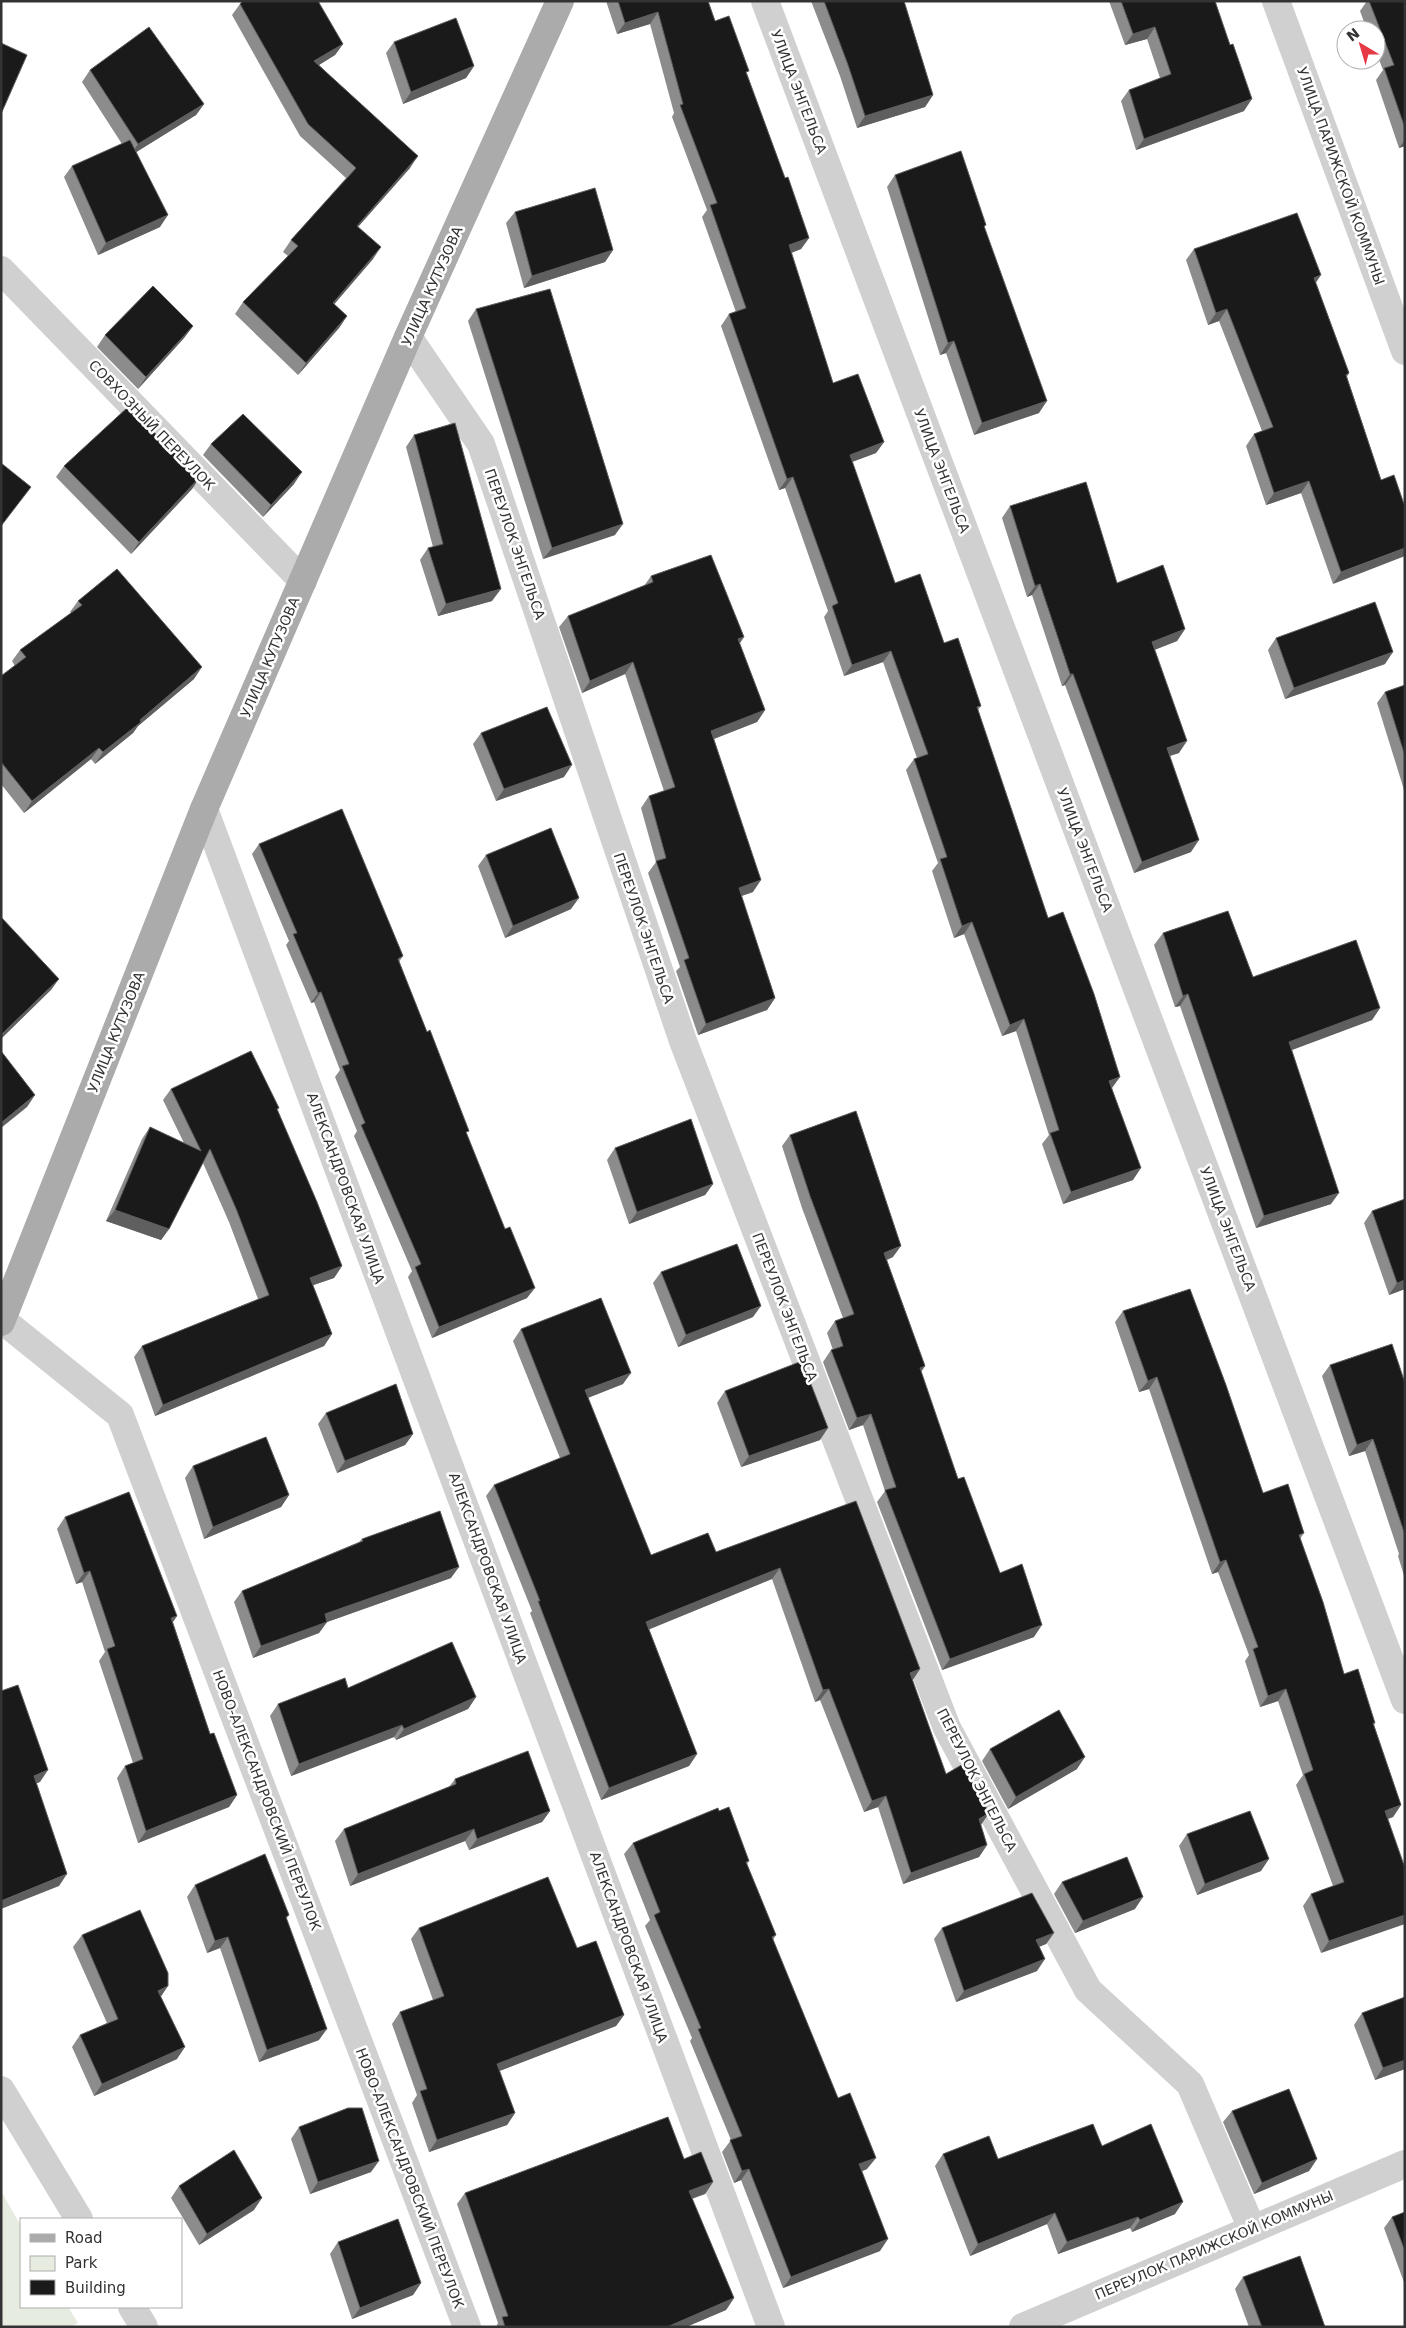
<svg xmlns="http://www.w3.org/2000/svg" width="1406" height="2328" viewBox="0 0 1406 2328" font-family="'DejaVu Sans',sans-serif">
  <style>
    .green { fill: #e6ecdf }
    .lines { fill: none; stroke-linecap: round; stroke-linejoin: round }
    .minor { stroke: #d0d0d0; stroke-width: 28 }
    .major { stroke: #ababab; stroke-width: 28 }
    .wall { fill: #8c8c8c }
    .shaded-wall { fill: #5f5f5f }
    .building { fill: #1a1a1a; stroke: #5f5f5f }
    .labels { text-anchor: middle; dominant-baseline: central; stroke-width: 5; stroke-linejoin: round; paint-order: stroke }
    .street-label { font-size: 14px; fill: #333; stroke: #fff }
  </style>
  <rect width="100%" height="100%" fill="#fff"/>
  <path class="green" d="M1,2191L21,2226V2307H68L78,2323L71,2327H1Z"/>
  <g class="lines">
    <g class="minor">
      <path d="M765,1L1405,1700"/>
      <path d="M1276,1L1405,351"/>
      <path d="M1,270L303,581"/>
      <path d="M408,337L481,444L683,1041L947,1728L1088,1990L1190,2084L1252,2229"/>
      <path d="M204,809L771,2327"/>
      <path d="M2,1320L120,1415L467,2327"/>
      <path d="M1,2090L79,2219"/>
      <path d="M132,2307L144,2327"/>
      <path d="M1023,2327L1405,2164"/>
    </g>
    <path class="major" d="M1,1322L204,809L408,337L560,1"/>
  </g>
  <g class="wall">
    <path d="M606,1H708L715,21L747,74L785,178L809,238L801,249L791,253L833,383L884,442L876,453L852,462L895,583L944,643L981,706L978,710L1048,918L1112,1088L1133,1180L1063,1204L1042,1144L1049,1135L1016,1031L1002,1036L964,934L954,938L932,871L938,863L906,770L914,759L917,758L883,662L844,676L824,617L828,611L785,488L779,490L721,326L729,314L736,312L702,217L707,210L672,117L674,113L650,24L617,34Z"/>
    <path d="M811,1H904L933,95L925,107L857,128L840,76Z"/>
    <path d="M1109,1H1215L1244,111L1136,150L1121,101L1129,90L1160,78L1147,39L1125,45Z"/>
    <path d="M1367,1H1405V146L1399,148L1376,80L1383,70L1376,52V30H1367L1360,11Z"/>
    <path d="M240,4L343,44L335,55L319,65L410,168L358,227L373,259L334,304L347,316L339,328L298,375L235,314L243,302L288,256L283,252L291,240L346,178L300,136L232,15Z"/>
    <path d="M394,42L474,66L466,78L403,104L386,53Z"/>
    <path d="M90,70L204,104L196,115L136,152L160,227L98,255L64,177L72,166L122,144L82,82Z"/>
    <path d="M895,175L986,225L984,227L1039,413L974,435L946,353L940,355L887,187Z"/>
    <path d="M515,212L613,250L605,262L524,288L506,223Z"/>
    <path d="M1194,249L1316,283L1349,373L1347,377L1381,480L1405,507L1333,584L1301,493L1266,505L1246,446L1254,434L1262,431L1219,321L1208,325L1186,260Z"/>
    <path d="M476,309L615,535L543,559L468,321Z"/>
    <path d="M193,326L184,338L138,389L97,347L105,335Z"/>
    <path d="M414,435L492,601L438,616L420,560L428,548L433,547L406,447Z"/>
    <path d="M211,444L294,484L263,517L203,455Z"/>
    <path d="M64,466L200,477L192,489L131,554L56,477Z"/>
    <path d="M1010,506L1117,583L1185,629L1177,641L1154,650L1179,753L1170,756L1191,852L1134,873L1065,685L1062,686L1032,595L1027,597L1002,518Z"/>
    <path d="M651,576L740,644L765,710L757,722L714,739L753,892L741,896L775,998L767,1010L698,1035L676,971L680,967L648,873L656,862L641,808L649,796L664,791L625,674L582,693L559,627L568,616L644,586Z"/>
    <path d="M78,601L194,679L138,726L133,733L95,764L91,759L24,813L1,784V676L15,666L12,661L20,650L71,613L70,612Z"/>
    <path d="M1276,638L1385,664L1285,699L1268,650Z"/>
    <path d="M1405,685V793L1377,703L1385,692Z"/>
    <path d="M481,733L564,777L496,801L473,744Z"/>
    <path d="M259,844L403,956L399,962L467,1134L527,1298L432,1338L408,1277L412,1271L354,1136L357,1131L335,1077L340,1070L314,1002L311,1003L286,945L289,941L252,854Z"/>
    <path d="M486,855L571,909L505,938L478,866Z"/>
    <path d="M1163,933L1253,977L1380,1008L1372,1020L1292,1050L1331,1204L1256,1228L1180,1006L1175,1007L1154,945Z"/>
    <path d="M171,1089L277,1110L342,1266L334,1278L313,1285L332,1334L324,1346L155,1416L134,1357L142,1346L258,1299L229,1222L203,1163L169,1229L161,1240L106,1221L142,1139L150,1127L184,1143L163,1100Z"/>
    <path d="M790,1135L893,1257L887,1260L925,1366L921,1372L958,1479L1000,1573L1034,1637L942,1670L877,1502L885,1491L863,1425L849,1430L823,1362L831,1350H833L827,1333L835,1321L843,1318L802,1208L782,1146Z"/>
    <path d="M615,1148L713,1184L705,1195L629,1224L607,1160Z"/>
    <path d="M1372,1211L1405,1289L1389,1295L1364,1223Z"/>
    <path d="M661,1272L753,1317L678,1347L653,1283Z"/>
    <path d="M1123,1311L1263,1493L1304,1533L1300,1539L1344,1674L1375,1723L1374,1725L1401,1805L1393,1817L1387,1819L1405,1868L1321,1953L1303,1906L1311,1894L1333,1886L1296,1785L1303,1775L1278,1701L1260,1707L1245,1661L1249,1655L1218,1572L1212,1574L1149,1389L1139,1392L1115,1322Z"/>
    <path d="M521,1329L623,1384L588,1398L651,1555L716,1552L856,1501L920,1669L912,1681L946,1774L989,1813L980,1825L987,1845L979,1857L903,1884L878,1807L864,1812L820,1700L815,1702L772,1579L649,1629L697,1754L689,1766L601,1800L530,1613L532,1611L486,1496L494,1485L560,1458L513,1341Z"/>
    <path d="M1330,1365L1405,1383V1579L1398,1556L1399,1554L1365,1451L1349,1456L1322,1376Z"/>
    <path d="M725,1391L820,1440L741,1467L717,1403Z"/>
    <path d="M326,1413L413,1434L405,1445L337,1473L318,1424Z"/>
    <path d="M193,1466L289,1495L281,1507L204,1539L185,1478Z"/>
    <path d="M65,1517L177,1616L173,1622L210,1734L237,1795L229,1807L138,1843L117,1778L125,1766L133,1763L99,1661L105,1652L82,1582L76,1584L57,1529Z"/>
    <path d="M362,1539L451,1578L327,1622L319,1633L253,1658L234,1602L242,1591L359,1542Z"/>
    <path d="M348,1688L476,1697L468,1709L396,1740L394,1737L291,1776L270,1716L278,1704Z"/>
    <path d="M990,1749L1077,1769L1008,1809L982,1761Z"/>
    <path d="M455,1779L550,1811L542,1822L469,1850L465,1841L350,1886L335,1841L344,1829L449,1787Z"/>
    <path d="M719,1811L749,1861L747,1864L776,1935L773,1940L867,2169L862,2171L880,2251L783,2288L741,2180L734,2183L722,2152L731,2140L690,2041L692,2038L645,1926L650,1920L624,1854L633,1843Z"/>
    <path d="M1187,1834L1261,1871L1197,1895L1179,1846Z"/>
    <path d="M1062,1882L1135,1909L1075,1933L1054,1894Z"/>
    <path d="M195,1885L289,1915L286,1919L319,2040L259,2062L220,1948L207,1953L187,1897Z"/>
    <path d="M419,1928L577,1948L624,2015L616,2026L499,2071L515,2113L507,2125L429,2152L412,2103L417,2095L392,2024L400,2012L433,2000L411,1939Z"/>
    <path d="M942,1928L1054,1933L1046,1944L1039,1947L1037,1971L956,2002L934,1939Z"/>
    <path d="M82,1935L161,1997L177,2059L94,2096L72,2047L80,2035L107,2023L73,1947Z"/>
    <path d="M1405,1997V2069L1375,2080L1354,2025L1362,2013Z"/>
    <path d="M1232,2111L1317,2159L1309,2171L1254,2194L1223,2122Z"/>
    <path d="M299,2127L371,2172L310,2194L291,2139Z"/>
    <path d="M1102,2146L1175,2214L1132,2232L1130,2228L1058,2254L1047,2224L970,2256L935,2166L943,2154L998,2159Z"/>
    <path d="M684,2159L713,2182L705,2194L692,2198L734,2298L726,2310L686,2327H496L498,2323L457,2204L465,2193Z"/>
    <path d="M179,2186L254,2210L199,2245L171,2198Z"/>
    <path d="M1405,2212V2285L1384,2228L1392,2217Z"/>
    <path d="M338,2242L421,2283L413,2295L352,2319L330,2254Z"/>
    <path d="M1243,2277L1325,2327H1249L1235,2289Z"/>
  </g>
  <g class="shaded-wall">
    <path d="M658,12L650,24L617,34L625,23Z"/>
    <path d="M1155,27L1147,39L1125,45L1133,34Z"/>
    <path d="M343,44L335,55L306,73L314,61Z"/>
    <path d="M474,66L466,78L403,104L411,92Z"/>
    <path d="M933,95L925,107L857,128L865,116Z"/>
    <path d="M1252,99L1244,111L1136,150L1144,139Z"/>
    <path d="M204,104L196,115L130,156L138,144Z"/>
    <path d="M1405,140V146L1399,148Z"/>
    <path d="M418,156L410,168L349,237L357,226Z"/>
    <path d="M168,215L160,227L98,255L106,243Z"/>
    <path d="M809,238L801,249L781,257L789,245Z"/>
    <path d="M381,247L373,259L325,315L333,303Z"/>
    <path d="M613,250L605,262L524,288L532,276Z"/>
    <path d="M1321,275L1313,287L1314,278Z"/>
    <path d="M1227,309L1219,321L1208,325L1216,313Z"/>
    <path d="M347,316L339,328L298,375L306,363Z"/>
    <path d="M193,326L184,338L138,389L146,377Z"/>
    <path d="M954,341L946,353L940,355L948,343Z"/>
    <path d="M1047,401L1039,413L974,435L982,423Z"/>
    <path d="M884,442L876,453L841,466L850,455Z"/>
    <path d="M302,472L294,484L263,517L271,505Z"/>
    <path d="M200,477L192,489L131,554L139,542Z"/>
    <path d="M793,477L785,488L779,490L787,479Z"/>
    <path d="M1309,481L1301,493L1266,505L1274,493Z"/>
    <path d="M623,524L615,535L543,559L552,548Z"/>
    <path d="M1405,548V556L1333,584L1341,572Z"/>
    <path d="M1040,584L1032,595L1027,597L1035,586Z"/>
    <path d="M501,589L492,601L438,616L446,604Z"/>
    <path d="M1185,629L1177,641L1144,654L1152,642Z"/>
    <path d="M744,637L736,649L738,639Z"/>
    <path d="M891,651L883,662L844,676L852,665Z"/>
    <path d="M1393,652L1385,664L1285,699L1294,688Z"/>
    <path d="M633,662L625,674L582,693L590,681Z"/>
    <path d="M202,667L194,679L138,726L133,733L95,764L103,752Z"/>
    <path d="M1070,674H1073L1065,685L1062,686Z"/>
    <path d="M765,710L757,722L703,743L711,731Z"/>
    <path d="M1187,741L1179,753L1159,759L1167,748Z"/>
    <path d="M99,748L91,759L24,813L32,801Z"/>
    <path d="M572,765L564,777L496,801L504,789Z"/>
    <path d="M1199,840L1191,852L1134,873L1142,862Z"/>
    <path d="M761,880L753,892L730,900L739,888Z"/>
    <path d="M579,898L571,909L505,938L513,926Z"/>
    <path d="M972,922L964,934L954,938L962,926Z"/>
    <path d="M59,979L51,990L1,1039V1035Z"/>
    <path d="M321,992L314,1002L311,1003L318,993Z"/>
    <path d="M1188,994L1180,1006L1175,1007L1183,996Z"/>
    <path d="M775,998L767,1010L698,1035L706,1024Z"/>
    <path d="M1380,1008L1372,1020L1281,1054L1289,1042Z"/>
    <path d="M1024,1019L1016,1031L1002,1036L1010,1025Z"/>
    <path d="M1120,1077L1112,1088L1109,1081Z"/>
    <path d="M35,1095L27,1107L1,1128V1123Z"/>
    <path d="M1141,1168L1133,1180L1063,1204L1071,1192Z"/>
    <path d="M713,1184L705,1195L629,1224L637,1212Z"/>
    <path d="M1339,1193L1331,1204L1256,1228L1264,1216Z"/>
    <path d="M115,1210L169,1229L161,1240L106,1221Z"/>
    <path d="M901,1246L893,1257L876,1264L884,1253Z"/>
    <path d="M342,1266L334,1278L302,1289L310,1278Z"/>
    <path d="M1405,1280V1289L1389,1295L1397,1283Z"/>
    <path d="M535,1288L527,1298L432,1338L439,1327Z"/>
    <path d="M761,1306L753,1317L678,1347L686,1335Z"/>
    <path d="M332,1334L324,1346L155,1416L163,1405Z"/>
    <path d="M925,1366L917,1377L920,1368Z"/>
    <path d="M631,1373L623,1384L577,1402L585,1390Z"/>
    <path d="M1157,1377L1149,1389L1139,1392L1148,1381Z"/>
    <path d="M871,1414L863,1425L849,1430L857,1418Z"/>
    <path d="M828,1428L820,1440L741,1467L749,1456Z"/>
    <path d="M413,1434L405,1445L337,1473L345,1461Z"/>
    <path d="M1373,1439L1365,1451L1349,1456L1357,1445Z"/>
    <path d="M289,1495L281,1507L204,1539L213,1527Z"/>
    <path d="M1226,1560L1218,1572L1212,1574L1220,1562Z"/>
    <path d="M459,1567L451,1578L327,1622L319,1633L253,1658L261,1646L325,1614Z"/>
    <path d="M780,1568L772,1579L638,1634L646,1622Z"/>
    <path d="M90,1571L82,1582L76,1584L84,1573Z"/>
    <path d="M177,1616L169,1627L171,1618Z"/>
    <path d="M1042,1625L1034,1637L942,1670L950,1659Z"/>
    <path d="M920,1669L912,1681L910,1673Z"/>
    <path d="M829,1689L820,1700L815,1702L823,1690Z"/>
    <path d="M1286,1689L1278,1701L1260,1707L1268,1696Z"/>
    <path d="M476,1697L468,1709L396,1740L404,1729Z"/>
    <path d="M402,1725L394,1737L291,1776L299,1764Z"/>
    <path d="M697,1754L689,1766L601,1800L609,1788Z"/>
    <path d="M1085,1757L1077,1769L1008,1809L1016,1797Z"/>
    <path d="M48,1770L40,1782L26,1788L34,1776Z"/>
    <path d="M237,1795L229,1807L138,1843L146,1831Z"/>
    <path d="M886,1796L878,1807L864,1812L872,1801Z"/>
    <path d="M1401,1805L1393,1817L1377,1823L1385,1811Z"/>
    <path d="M550,1811L542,1822L469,1850L477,1839Z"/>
    <path d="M989,1813L981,1825L970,1831L979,1819Z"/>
    <path d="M474,1829L465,1841L350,1886L358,1874Z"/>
    <path d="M987,1845L979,1857L903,1884L911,1873Z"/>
    <path d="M1269,1859L1261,1871L1197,1895L1205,1884Z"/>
    <path d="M67,1874L59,1886L1,1909V1901Z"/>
    <path d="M1143,1897L1135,1909L1075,1933L1083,1921Z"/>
    <path d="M1405,1915V1924L1321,1953L1329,1941Z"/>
    <path d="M1054,1933L1046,1944L1028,1951L1036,1940Z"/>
    <path d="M228,1937L220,1948L207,1953L215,1941Z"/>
    <path d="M1045,1959L1037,1971L956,2002L964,1991Z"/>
    <path d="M168,1986L160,1998L158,1991Z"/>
    <path d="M624,2015L616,2026L489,2075L497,2064Z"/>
    <path d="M327,2029L319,2040L259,2062L267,2050Z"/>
    <path d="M185,2047L177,2059L94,2096L102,2084Z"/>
    <path d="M1405,2060V2069L1375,2080L1383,2068Z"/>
    <path d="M515,2113L507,2125L429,2152L437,2140Z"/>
    <path d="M876,2158L867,2169L851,2176L859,2164Z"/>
    <path d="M1317,2159L1309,2171L1254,2194L1262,2183Z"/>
    <path d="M379,2161L371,2172L310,2194L318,2182Z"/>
    <path d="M749,2169L741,2180L734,2183L742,2171Z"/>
    <path d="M713,2182L705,2194L681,2203L689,2191Z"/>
    <path d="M262,2198L254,2210L199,2245L207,2234Z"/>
    <path d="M1183,2202L1175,2214L1132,2232L1140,2220Z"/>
    <path d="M1055,2213L1047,2224L970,2256L978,2244Z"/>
    <path d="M1138,2217L1130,2228L1058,2254L1067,2242Z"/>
    <path d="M888,2239L880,2251L783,2288L791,2277Z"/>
    <path d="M421,2283L413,2295L352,2319L360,2308Z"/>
    <path d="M734,2298L726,2310L686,2327H667Z"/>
  </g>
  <g class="building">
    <path d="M243,1H318L343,44L314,61L418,156L357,226L381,247L333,303L347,316L306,363L243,302L298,246L291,240L356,168L308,124L240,4Z"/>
    <path d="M618,1H708L715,21L729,16L749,71L746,72L785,178L788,177L809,238L789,245L833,383L858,374L884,442L850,455L895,583L920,574L944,643L958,638L981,706L977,707L1048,918L1063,912L1094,994L1120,1077L1109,1081L1141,1168L1071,1192L1050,1133L1059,1130L1024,1019L1010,1025L972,922L962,926L940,859L947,857L914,759L928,754L891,651L852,665L832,606L838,603L793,477L787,479L729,314L746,308L710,205L717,203L680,105L683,104L658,12L625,23Z"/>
    <path d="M824,1H904L933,95L865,116L848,65Z"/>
    <path d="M1121,1H1215L1230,45L1233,44L1252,99L1144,139L1129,90L1171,74L1155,27L1133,34Z"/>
    <path d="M1369,1H1405V128L1384,68L1394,65Z"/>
    <path d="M456,18L474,66L411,92L394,42Z"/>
    <path d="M149,27L204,104L138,144L90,70Z"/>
    <path d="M1,43L27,55L1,114Z"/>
    <path d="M130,140L168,215L106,243L72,166Z"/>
    <path d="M961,151L986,225L984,226L1047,401L982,423L954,341L948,343L895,175Z"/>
    <path d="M595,188L613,250L532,276L515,212Z"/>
    <path d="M1297,213L1321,275L1314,278L1349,373L1346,375L1381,480L1394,475L1405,507V548L1341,572L1309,481L1274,493L1254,434L1273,427L1227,309L1216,313L1194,249Z"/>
    <path d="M153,286L193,326L146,377L105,335Z"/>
    <path d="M550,289L623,524L552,548L476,309Z"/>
    <path d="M128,407L200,477L139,542L64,466Z"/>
    <path d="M243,414L302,472L271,505L211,444Z"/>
    <path d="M455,423L501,589L446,604L428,548L443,544L414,435Z"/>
    <path d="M1,463L31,487L1,526Z"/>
    <path d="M1086,482L1117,583L1163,565L1185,629L1152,642L1187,741L1167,748L1199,840L1142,862L1073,674H1070L1040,584L1035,586L1010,506Z"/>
    <path d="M711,555L744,637L738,639L765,710L711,731L761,880L739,888L775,998L706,1024L684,960L689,958L656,861L666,858L649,796L675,787L633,662L590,681L568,616L653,582L651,576Z"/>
    <path d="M117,569L202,667L140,720L141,722L103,752L99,748L32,801L1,762V676L26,657L20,650L82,605L78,601Z"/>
    <path d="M1375,602L1393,652L1294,688L1276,638Z"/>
    <path d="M1405,685V756L1385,692Z"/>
    <path d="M547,707L572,765L504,789L481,733Z"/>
    <path d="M342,809L403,956L398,959L427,1032L430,1030L469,1131L466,1132L505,1229L510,1227L535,1288L439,1327L415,1267L421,1264L361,1125L365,1123L342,1066L349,1064L321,992L318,993L293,934L297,933L259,844Z"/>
    <path d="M551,828L579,898L513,926L486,855Z"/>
    <path d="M1228,911L1253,977L1356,940L1380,1008L1289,1042L1339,1193L1264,1216L1188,994L1183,996L1163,933Z"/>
    <path d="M1,917L59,979L1,1035Z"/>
    <path d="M1,1051L35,1095L1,1123Z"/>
    <path d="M251,1051L279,1108L277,1109L317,1202L342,1266L310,1278L332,1334L163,1405L142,1346L269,1295L237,1211L210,1149L169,1229L115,1210L150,1127L201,1151L171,1089Z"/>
    <path d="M856,1111L901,1246L884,1253L925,1366L920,1368L958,1479L964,1477L1000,1573L1022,1564L1042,1625L950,1659L885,1490L896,1487L871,1414L857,1418L831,1350L843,1346L835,1321L854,1314L810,1196L790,1135Z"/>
    <path d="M691,1119L713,1184L637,1212L615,1148Z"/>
    <path d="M1405,1199V1280L1397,1283L1372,1211Z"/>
    <path d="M737,1244L761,1306L686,1335L661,1272Z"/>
    <path d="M1190,1289L1226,1385L1263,1493L1288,1484L1304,1533L1299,1535L1323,1602L1344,1674L1358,1669L1375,1723H1373L1401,1805L1385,1811L1405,1868V1915L1329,1941L1311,1894L1344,1882L1304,1774L1313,1770L1286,1689L1268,1696L1253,1649L1258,1647L1226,1560L1220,1562L1157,1377L1148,1381L1123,1311Z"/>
    <path d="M601,1298L631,1373L585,1390L651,1555L708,1533L716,1552L856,1501L920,1669L910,1673L946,1774L963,1764L989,1813L979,1819L987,1845L911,1873L886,1796L872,1801L829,1689L823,1690L780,1568L646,1622L697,1754L609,1788L538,1601H540L494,1485L570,1454L521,1329Z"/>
    <path d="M1392,1344L1405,1383V1535L1373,1439L1357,1445L1330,1365Z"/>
    <path d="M802,1361L828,1428L749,1456L725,1391Z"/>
    <path d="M396,1384L413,1434L345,1461L326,1413Z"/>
    <path d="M266,1437L289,1495L213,1527L193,1466Z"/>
    <path d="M129,1492L177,1616L171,1618L210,1734L214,1733L237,1795L146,1831L125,1766L143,1759L107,1649L115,1646L90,1571L84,1573L65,1517Z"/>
    <path d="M440,1511L459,1567L325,1614L327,1622L261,1646L242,1591L363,1541L362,1539Z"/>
    <path d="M452,1642L476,1697L404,1729L402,1725L299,1764L278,1704L345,1678L348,1688Z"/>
    <path d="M18,1685L48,1770L34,1776L67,1874L1,1901V1691Z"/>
    <path d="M1059,1710L1085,1757L1016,1797L990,1749Z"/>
    <path d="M528,1751L550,1811L477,1839L474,1829L358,1874L344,1829L456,1784L455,1779Z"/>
    <path d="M729,1807L749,1861L746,1862L776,1935L772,1937L838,2098L850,2093L876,2158L859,2164L888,2239L791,2277L749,2169L742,2171L730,2140L742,2136L698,2029L701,2028L654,1915L660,1912L633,1843L718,1808L719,1811Z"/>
    <path d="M1250,1811L1269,1859L1205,1884L1187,1834Z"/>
    <path d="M265,1854L289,1915L286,1917L327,2029L267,2050L228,1937L215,1941L195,1885Z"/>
    <path d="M1127,1857L1143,1897L1083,1921L1062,1882Z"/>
    <path d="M548,1877L577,1948L596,1941L624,2015L497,2064L515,2113L437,2140L420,2091L427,2089L400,2012L444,1996L419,1928Z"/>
    <path d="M1032,1893L1054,1933L1036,1940L1045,1959L964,1991L942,1928Z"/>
    <path d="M140,1910L168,1973V1986L158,1991L185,2047L102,2084L80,2035L118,2019L82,1935Z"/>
    <path d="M1405,1997V2060L1383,2068L1362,2013Z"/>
    <path d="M1289,2089L1317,2159L1262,2183L1232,2111Z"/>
    <path d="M348,2108H362L379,2161L318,2182L299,2127Z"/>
    <path d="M668,2117L684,2159L701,2152L713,2182L689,2191L734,2298L667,2327H505L502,2317L508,2316L465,2193Z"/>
    <path d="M1093,2124L1102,2146L1151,2124L1183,2202L1140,2220L1138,2217L1067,2242L1055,2213L978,2244L943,2154L989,2136L998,2159Z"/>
    <path d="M234,2150L262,2198L207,2234L179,2186Z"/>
    <path d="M1405,2212V2251L1392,2217Z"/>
    <path d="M398,2219L421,2283L360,2308L338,2242Z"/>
    <path d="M1300,2256L1325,2327H1262L1243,2277Z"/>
  </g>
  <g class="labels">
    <g class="street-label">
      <text transform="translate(799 92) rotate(69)">УЛИЦА ЭНГЕЛЬСА</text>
      <text transform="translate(1341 176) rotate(70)">УЛИЦА ПАРИЖСКОЙ КОММУНЫ</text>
      <text transform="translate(432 286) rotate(-66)">УЛИЦА КУТУЗОВА</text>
      <text transform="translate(152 425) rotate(46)">СОВХОЗНЫЙ ПЕРЕУЛОК</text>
      <text transform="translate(942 471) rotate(69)">УЛИЦА ЭНГЕЛЬСА</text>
      <text transform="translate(515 544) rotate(71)">ПЕРЕУЛОК ЭНГЕЛЬСА</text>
      <text transform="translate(270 657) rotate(-67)">УЛИЦА КУТУЗОВА</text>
      <text transform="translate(1085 850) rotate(69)">УЛИЦА ЭНГЕЛЬСА</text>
      <text transform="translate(644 928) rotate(71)">ПЕРЕУЛОК ЭНГЕЛЬСА</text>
      <text transform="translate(116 1032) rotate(-68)">УЛИЦА КУТУЗОВА</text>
      <text transform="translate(346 1188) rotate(70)">АЛЕКСАНДРОВСКАЯ УЛИЦА</text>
      <text transform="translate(1228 1229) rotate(69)">УЛИЦА ЭНГЕЛЬСА</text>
      <text transform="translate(785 1307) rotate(69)">ПЕРЕУЛОК ЭНГЕЛЬСА</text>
      <text transform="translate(488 1568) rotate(70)">АЛЕКСАНДРОВСКАЯ УЛИЦА</text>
      <text transform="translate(977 1780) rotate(63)">ПЕРЕУЛОК ЭНГЕЛЬСА</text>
      <text transform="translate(267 1800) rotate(69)">НОВО-АЛЕКСАНДРОВСКИЙ ПЕРЕУЛОК</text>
      <text transform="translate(629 1947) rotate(70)">АЛЕКСАНДРОВСКАЯ УЛИЦА</text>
      <text transform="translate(410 2178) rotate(69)">НОВО-АЛЕКСАНДРОВСКИЙ ПЕРЕУЛОК</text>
      <text transform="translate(1214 2245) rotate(-23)">ПЕРЕУЛОК ПАРИЖСКОЙ КОММУНЫ</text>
    </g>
  </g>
  <rect width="1406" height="2328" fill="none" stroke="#333333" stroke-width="5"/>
  <rect x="20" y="2218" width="162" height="90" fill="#ffffff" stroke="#adadad"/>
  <rect x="30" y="2234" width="25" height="8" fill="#ababab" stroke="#adadad"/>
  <text x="65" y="2243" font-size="15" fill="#333333">Road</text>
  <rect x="30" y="2256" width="25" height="15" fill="#e6ecdf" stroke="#adadad"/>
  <text x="65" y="2268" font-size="15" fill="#333333">Park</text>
  <rect x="30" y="2280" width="25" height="15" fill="#1a1a1a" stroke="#adadad"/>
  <text x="65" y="2293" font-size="15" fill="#333333">Building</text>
  <g transform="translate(1361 45) rotate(322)"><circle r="24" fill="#ffffff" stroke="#adadad"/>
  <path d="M0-4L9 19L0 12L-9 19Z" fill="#e63946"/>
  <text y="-8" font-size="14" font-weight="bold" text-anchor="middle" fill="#333333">N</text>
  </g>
</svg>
